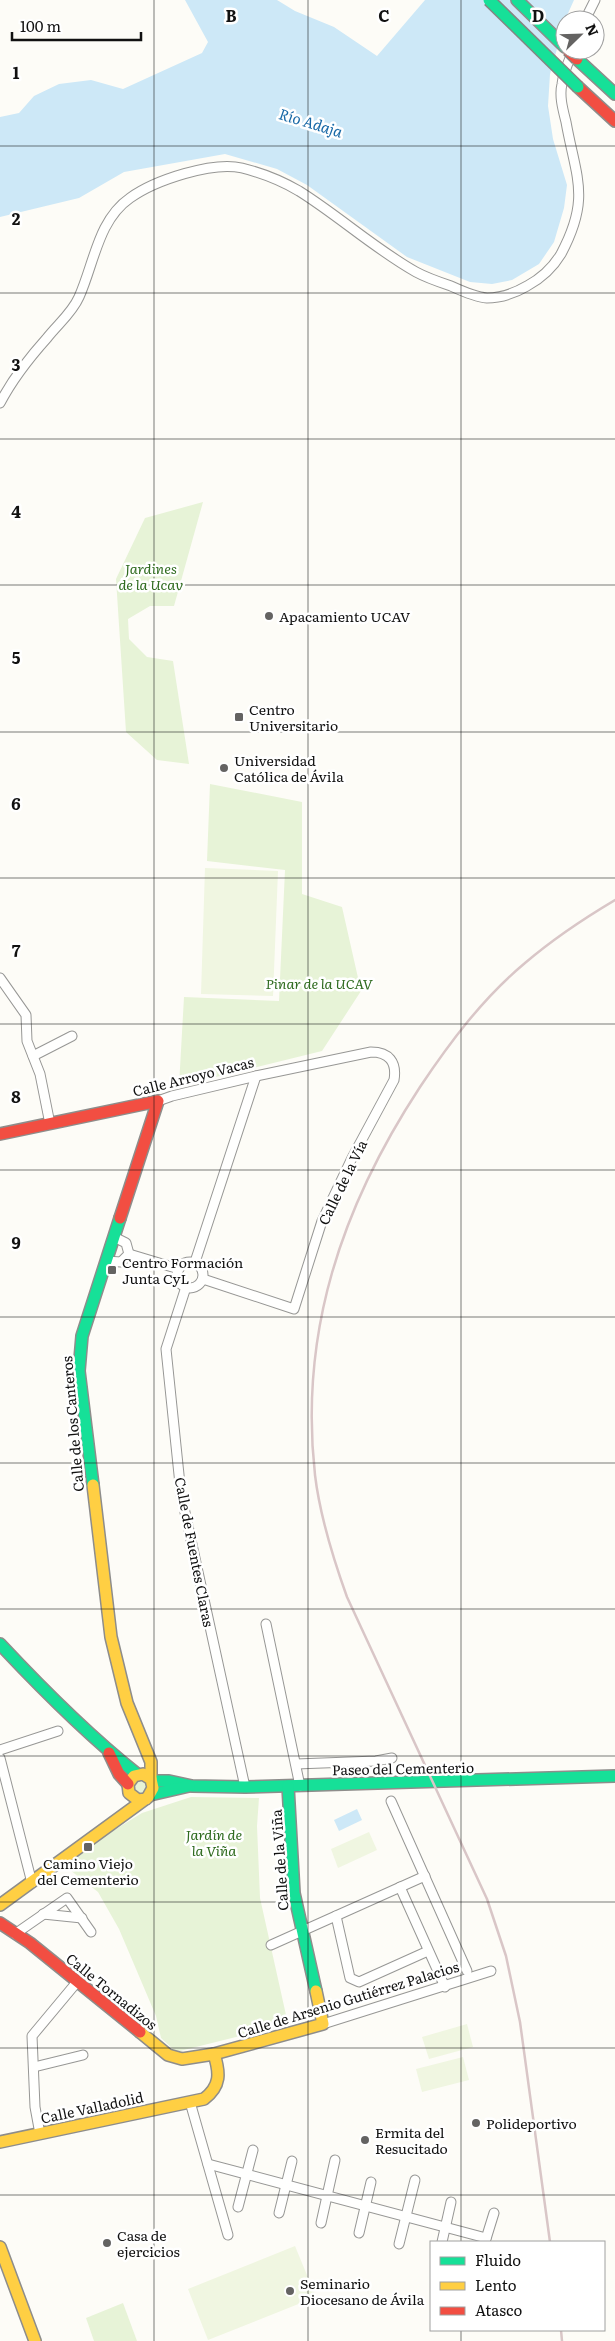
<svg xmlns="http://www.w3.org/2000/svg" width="615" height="2341" viewBox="0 0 615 2341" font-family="Literata,serif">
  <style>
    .green { fill: #e7f3d7 }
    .pitch { fill: #f0f6e1 }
    .water { fill: #cde8f7 }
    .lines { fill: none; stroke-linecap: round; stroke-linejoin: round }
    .street-casing { stroke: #979795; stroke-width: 11 }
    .fast-casing { stroke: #8e8d8b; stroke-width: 14 }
    .slow-casing { stroke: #8e8d8b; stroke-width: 14 }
    .jam-casing { stroke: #8e8d8b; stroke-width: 14 }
    .street { stroke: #fffffe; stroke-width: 9 }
    .fast { stroke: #16e098; stroke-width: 11 }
    .slow { stroke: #ffcf43; stroke-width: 11 }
    .jam { stroke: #f24e42; stroke-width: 11 }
    .rail { stroke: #d9c6c7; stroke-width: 2.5 }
    .fast-bridge-casing { stroke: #858482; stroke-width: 14; stroke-linecap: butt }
    .jam-bridge-casing { stroke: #858482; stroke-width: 14; stroke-linecap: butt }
    .fast-bridge { stroke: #16e098; stroke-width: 11 }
    .jam-bridge { stroke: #f24e42; stroke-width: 11 }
    .grid { fill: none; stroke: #111; stroke-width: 1; stroke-opacity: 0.55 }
    .poi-dot { fill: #646362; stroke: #fff; stroke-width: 2 }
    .labels { text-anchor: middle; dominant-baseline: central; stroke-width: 5; stroke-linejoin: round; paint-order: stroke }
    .park-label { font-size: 14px; font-style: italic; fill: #2f6b1f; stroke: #fff }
    .poi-label { font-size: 14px; fill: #111; stroke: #fff; text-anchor: start }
    .street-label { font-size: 14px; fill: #111; stroke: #fff }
    .water-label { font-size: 15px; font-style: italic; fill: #1768a6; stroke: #fff }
    .grid-label { font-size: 16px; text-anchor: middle; font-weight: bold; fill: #111; stroke: #fff; stroke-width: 5; stroke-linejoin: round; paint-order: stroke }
  </style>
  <rect width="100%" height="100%" fill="#fdfcf7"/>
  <g class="green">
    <path d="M203,502L174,606H150L128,619L129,639L147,657L173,661L189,764L157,760L126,732L116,579L145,518Z"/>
    <path d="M210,784L302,802V894L342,907L361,991L322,1051L179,1086L184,997L279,1001L285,870L207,861Z"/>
    <path d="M144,1780L148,1786L145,1793L141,1794L134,1790V1783Z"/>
    <path d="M191,1797L259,1798L257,1826L260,1898L288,2024L176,2052L161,2038L156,2016L119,1929L98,1892L65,1866L103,1837L142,1813Z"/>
    <path d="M123,2303L137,2341H94L86,2318Z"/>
  </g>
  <g class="pitch">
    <path d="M205,868L278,871L273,996L201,994Z"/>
    <path d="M369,1832L377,1850L338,1868L331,1849Z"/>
    <path d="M467,2024L473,2047L429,2059L422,2037Z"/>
    <path d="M463,2057L469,2080L422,2092L416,2069Z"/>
    <path d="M295,2246L316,2297L208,2340L188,2289Z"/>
  </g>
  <g class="water">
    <path d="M185,0H277L295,11L334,27L377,56L425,0H574L565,20L550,74L548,106L553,139L567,185L564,208L554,242L539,264L512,280L492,284L470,282L407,257L307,185L277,169L225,154L124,172L79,198L0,217V117L19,113L34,96L59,84L91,80L123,89L202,53L208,42Z"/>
    <path d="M357,1809L362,1820L339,1831L334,1820Z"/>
  </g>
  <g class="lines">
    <defs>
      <g id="street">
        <path d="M585,20L595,0"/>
        <path d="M0,403C12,380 30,357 47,338C58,324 72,313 79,297C94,264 98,220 130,198C155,180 213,161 242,168C262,173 282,181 299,191C339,216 375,249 416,272C427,278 439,282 451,286C462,291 475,297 487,298C501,298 515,293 527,286C542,278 552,269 561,254C591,198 576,178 566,122C563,110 559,96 562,84C563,74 568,63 572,53"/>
        <path d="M0,978L26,1015L27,1041L40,1074L50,1124"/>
        <path d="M33,1056L72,1036"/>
        <path d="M158,1101L172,1096L256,1076L371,1052C389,1052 397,1062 394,1080L352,1158L322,1221L294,1309L203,1279"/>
        <path d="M129,1254L179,1269"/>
        <path d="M106,1261L121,1262L129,1254L126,1243L114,1237"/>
        <path d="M195,1262L256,1076"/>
        <circle cx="190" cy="1275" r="13"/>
        <path d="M186,1287L166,1349L181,1494L245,1787"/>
        <path d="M266,1624L300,1786"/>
        <path d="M0,1750L58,1731"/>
        <path d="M0,1758L32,1883"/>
        <path d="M296,1764L376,1761L392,1758"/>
        <path d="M391,1801L467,1971"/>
        <path d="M400,1887L445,1987"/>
        <path d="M43,1914L82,1918"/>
        <path d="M336,1916L350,1978L359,1982L428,1951"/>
        <path d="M15,1934L67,1898L91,1932"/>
        <path d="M271,1945L425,1876"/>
        <path d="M323,2024L491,1971"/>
        <path d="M34,2067L83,2055"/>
        <path d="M190,2102L228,2235"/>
        <path d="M40,2134L35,2107L32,2036L77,1982"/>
        <path d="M208,2164L486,2238"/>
        <path d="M238,2207L253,2150"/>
        <path d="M279,2213L292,2161"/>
        <path d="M321,2223L335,2160"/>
        <path d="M359,2233L371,2182"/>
        <path d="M442,2242L451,2202"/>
        <path d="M485,2242L494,2213"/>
        <path d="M399,2244L415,2180"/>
      </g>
      <g id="fast">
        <path d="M517,0L565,47"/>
        <path d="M577,59L615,94"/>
        <path d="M93,1485L79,1371L82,1336L120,1218"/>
        <path d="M0,1644C43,1690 88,1735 137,1774"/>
        <path d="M152,1781H169L192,1786L245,1787L615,1776"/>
        <path d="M288,1786L294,1893L316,1991"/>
        <path d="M150,1795L189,1786"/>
      </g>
      <g id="slow">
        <path d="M93,1485L111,1637L127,1703L151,1762V1779"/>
        <path d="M0,1905L148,1797L153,1788L151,1779L143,1774L134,1776L128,1784L129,1793L138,1800L146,1799"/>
        <path d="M140,2032L168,2055L182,2059L214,2054L323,2024L316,1991"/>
        <path d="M0,2142L204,2099C221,2086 220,2073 214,2054"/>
        <path d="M0,2247L35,2341"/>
      </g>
      <g id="jam">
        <path d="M578,87L615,121"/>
        <path d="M0,1134L158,1101L120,1218"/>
        <path d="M109,1753L119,1774L128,1784"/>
        <path d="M0,1923L30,1943L140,2032"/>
      </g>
    </defs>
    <use href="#street" class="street-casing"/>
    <use href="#fast" class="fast-casing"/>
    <use href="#slow" class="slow-casing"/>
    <use href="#jam" class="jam-casing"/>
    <use href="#street" class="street"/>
    <use href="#fast" class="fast"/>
    <use href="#slow" class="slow"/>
    <use href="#jam" class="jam"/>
    <g class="rail">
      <path d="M550,2242L520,2022L506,1956L487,1899L347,1597C333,1558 320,1517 315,1475C299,1332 342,1206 420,1087C450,1042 483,998 525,963C553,939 583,919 615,900"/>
      <path d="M561,2330L562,2341"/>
    </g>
    <defs>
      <path id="fast-bridge" d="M489,0L578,87"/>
      <path id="jam-bridge" d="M568,50L577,59"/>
    </defs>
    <use href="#fast-bridge" class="fast-bridge-casing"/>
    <use href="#jam-bridge" class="jam-bridge-casing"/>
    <use href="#fast-bridge" class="fast-bridge"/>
    <use href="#jam-bridge" class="jam-bridge"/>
  </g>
  <path class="grid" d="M154,0V2341M308,0V2341M461,0V2242M0,146H615M0,293H615M0,439H615M0,585H615M0,732H615M0,878H615M0,1024H615M0,1170H615M0,1317H615M0,1463H615M0,1609H615M0,1756H615M0,1902H615M0,2048H615M0,2195H615M461,2330V2341"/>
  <g class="poi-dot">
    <circle cx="269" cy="616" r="5"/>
    <rect x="234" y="712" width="10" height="10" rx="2.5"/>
    <circle cx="224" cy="768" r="5"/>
    <rect x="107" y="1265" width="10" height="10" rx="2.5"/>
    <rect x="83" y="1842" width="10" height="10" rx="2.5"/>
    <circle cx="476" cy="2123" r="5"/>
    <circle cx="365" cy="2140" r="5"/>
    <circle cx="107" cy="2243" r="5"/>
    <circle cx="290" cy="2291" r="5"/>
  </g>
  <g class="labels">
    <g class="park-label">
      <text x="151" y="568">Jardines<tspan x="151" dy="16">de la Ucav</tspan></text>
      <text x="319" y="983">Pinar de la UCAV</text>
      <text x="214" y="1834">Jardín de<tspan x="214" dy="16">la Viña</tspan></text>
    </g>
    <g class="poi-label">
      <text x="279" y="616">Apacamiento UCAV</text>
      <text x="249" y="709">Centro<tspan x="249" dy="16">Universitario</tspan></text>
      <text x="234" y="760">Universidad<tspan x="234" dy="16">Católica de Ávila</tspan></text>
      <text x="122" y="1262">Centro Formación<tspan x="122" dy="16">Junta CyL</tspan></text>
      <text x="88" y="1863" text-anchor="middle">Camino Viejo<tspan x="88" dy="16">del Cementerio</tspan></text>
      <text x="486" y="2123">Polideportivo</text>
      <text x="375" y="2132">Ermita del<tspan x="375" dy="16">Resucitado</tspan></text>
      <text x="117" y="2235">Casa de<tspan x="117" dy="16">ejercicios</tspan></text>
      <text x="300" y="2283">Seminario<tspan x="300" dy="16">Diocesano de Ávila</tspan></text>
    </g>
    <g class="street-label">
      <text transform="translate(193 1076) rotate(-14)">Calle Arroyo Vacas</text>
      <text transform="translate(342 1182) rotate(-64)">Calle de la Vía</text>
      <text transform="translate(72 1424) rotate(-95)">Calle de los Canteros</text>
      <text transform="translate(195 1552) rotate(79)">Calle de Fuentes Claras</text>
      <text transform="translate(403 1768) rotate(-1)">Paseo del Cementerio</text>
      <text transform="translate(279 1860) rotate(-94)">Calle de la Viña</text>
      <text transform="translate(112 1991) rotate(39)">Calle Tornadizos</text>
      <text transform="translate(348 1999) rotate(-17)">Calle de Arsenio Gutiérrez Palacios</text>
      <text transform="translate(92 2107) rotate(-12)">Calle Valladolid</text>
    </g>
    <g class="water-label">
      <text transform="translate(311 122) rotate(17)">Río Adaja</text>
    </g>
  </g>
  <g class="grid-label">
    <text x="231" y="22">B</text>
    <text x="384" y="22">C</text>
    <text x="538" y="22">D</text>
    <text x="16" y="79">1</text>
    <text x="16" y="225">2</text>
    <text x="16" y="371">3</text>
    <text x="16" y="518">4</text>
    <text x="16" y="664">5</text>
    <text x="16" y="810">6</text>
    <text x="16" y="957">7</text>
    <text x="16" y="1103">8</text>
    <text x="16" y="1249">9</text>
  </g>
  <rect x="430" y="2241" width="175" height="90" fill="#ffffff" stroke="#a0a0a0"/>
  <rect x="440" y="2257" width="25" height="8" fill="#16e098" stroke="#a0a0a0"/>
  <text x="475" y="2266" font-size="15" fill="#111111">Fluido</text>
  <rect x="440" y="2282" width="25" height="8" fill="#ffcf43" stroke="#a0a0a0"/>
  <text x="475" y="2291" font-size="15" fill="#111111">Lento</text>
  <rect x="440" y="2307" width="25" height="8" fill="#f24e42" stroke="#a0a0a0"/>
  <text x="475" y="2316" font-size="15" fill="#111111">Atasco</text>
  <g transform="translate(580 35) rotate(67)"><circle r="24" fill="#ffffff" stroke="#a0a0a0"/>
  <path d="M0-4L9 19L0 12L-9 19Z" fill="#646362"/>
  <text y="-8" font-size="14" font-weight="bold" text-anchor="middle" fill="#111111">N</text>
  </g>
  <path d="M12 32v8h129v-8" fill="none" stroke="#111111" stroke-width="2.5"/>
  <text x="20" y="32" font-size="15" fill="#111111" stroke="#ffffff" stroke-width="4" paint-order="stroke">100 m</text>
</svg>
